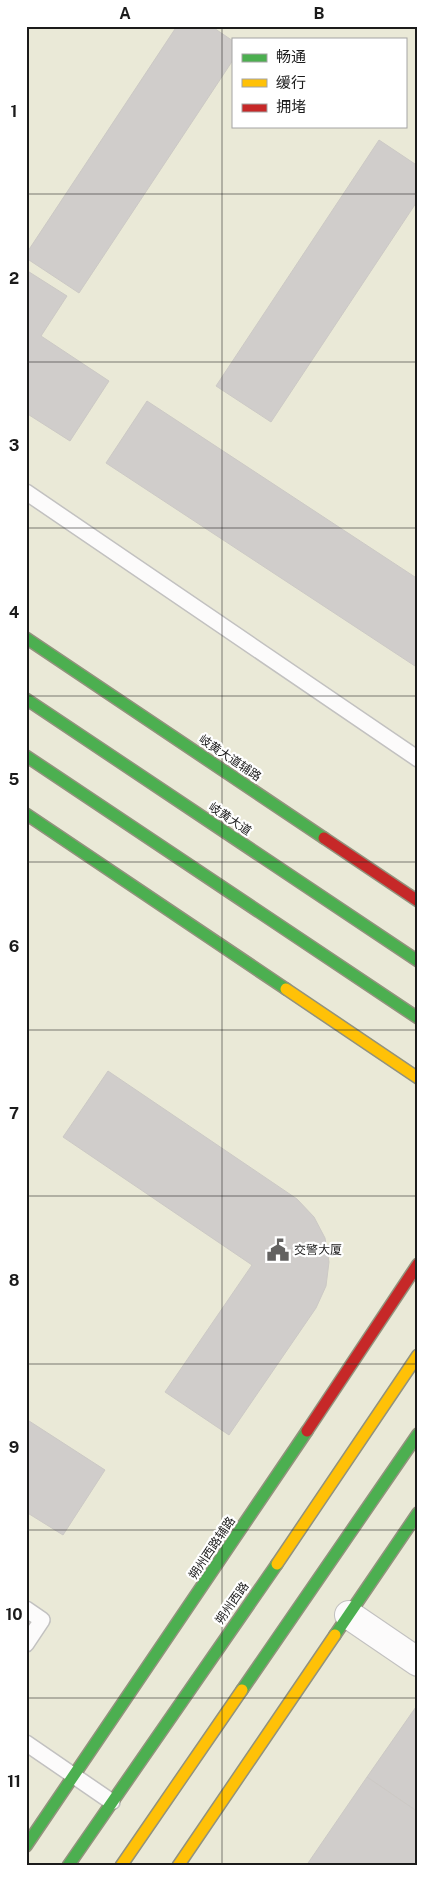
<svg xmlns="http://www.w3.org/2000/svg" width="444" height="1892" viewBox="0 0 444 1892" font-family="'Public Sans','Noto Sans SC',sans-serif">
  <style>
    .farmland { fill: #eae9d7; fill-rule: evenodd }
    .building { fill: #d0cdcb; stroke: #ccc9c5 }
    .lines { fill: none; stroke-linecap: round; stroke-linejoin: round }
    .lane-casing { stroke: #c2c1c0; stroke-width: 18 }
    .street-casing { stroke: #c2c1c0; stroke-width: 30 }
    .fast-casing { stroke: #92927d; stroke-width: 14 }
    .slow-casing { stroke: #92927d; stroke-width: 14 }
    .jam-casing { stroke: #92927d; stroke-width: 14 }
    .lane { stroke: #fcfbfb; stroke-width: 15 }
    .street { stroke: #fcfbfb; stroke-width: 28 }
    .fast { stroke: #4caf50; stroke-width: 11 }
    .slow { stroke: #ffc107; stroke-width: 11 }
    .jam { stroke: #c62828; stroke-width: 11 }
    .grid { fill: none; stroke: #1b1b1b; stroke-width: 1; stroke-opacity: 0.55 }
    .labels { text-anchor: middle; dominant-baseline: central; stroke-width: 4.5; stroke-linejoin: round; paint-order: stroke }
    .street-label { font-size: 12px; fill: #1b1b1b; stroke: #fff }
    .poi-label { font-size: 12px; fill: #1b1b1b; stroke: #fff; text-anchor: start }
    .neatline { fill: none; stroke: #1b1b1b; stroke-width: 2 }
    .grid-label { font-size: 16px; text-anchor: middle; font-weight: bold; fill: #1b1b1b }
  </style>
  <rect width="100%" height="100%" fill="#e9e7e4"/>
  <path class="farmland" d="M26,26H418V1866H26ZM233,39H405V126H233Z"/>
  <g class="building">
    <path d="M177,26H211L233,41V60L79,293L26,258V254Z"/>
    <path d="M379,140L418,166V200L271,422L216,386Z"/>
    <path d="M26,270L67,296L41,336L109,381L70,441L26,413Z"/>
    <path d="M147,401L418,579V668L106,463Z"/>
    <path d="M108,1071L297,1199L314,1217L325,1238L329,1262L326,1286L316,1308L229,1435L165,1392L252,1265L63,1137Z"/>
    <path d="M26,1419L105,1470L63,1535L26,1512Z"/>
    <path d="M418,1704V1812L367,1777Z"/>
    <path d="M367,1777L418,1812V1866H306Z"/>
  </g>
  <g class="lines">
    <defs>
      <g id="lane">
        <path d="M26,492L418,759"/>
        <path d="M26,1609L42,1620L26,1644"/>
        <path d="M26,1743L112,1802"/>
      </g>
      <path id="street" d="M349,1615L418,1662"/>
      <g id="fast">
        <path d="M26,638L324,838"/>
        <path d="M26,699L418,961"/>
        <path d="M26,756L418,1018"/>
        <path d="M26,814L286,989"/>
        <path d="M335,1635L418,1513"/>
        <path d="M242,1690L418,1434"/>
        <path d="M26,1846L307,1431"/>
        <path d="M68,1866L277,1564"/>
      </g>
      <g id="slow">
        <path d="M286,989L418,1078"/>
        <path d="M277,1564L418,1355"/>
        <path d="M121,1866L242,1690"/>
        <path d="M178,1866L335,1635"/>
      </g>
      <g id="jam">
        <path d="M324,838L418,901"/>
        <path d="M307,1431L418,1264"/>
      </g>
    </defs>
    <use href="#lane" class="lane-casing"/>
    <use href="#street" class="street-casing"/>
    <use href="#fast" class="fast-casing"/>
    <use href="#slow" class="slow-casing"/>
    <use href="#jam" class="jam-casing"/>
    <use href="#lane" class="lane"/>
    <use href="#street" class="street"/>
    <use href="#fast" class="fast"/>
    <use href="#slow" class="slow"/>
    <use href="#jam" class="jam"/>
  </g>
  <path class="grid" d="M222,26V1866M26,194H418M26,362H418M26,528H418M26,696H418M26,862H418M26,1030H418M26,1196H418M26,1364H418M26,1530H418M26,1698H418"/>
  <defs>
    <symbol id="civic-bare" viewBox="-9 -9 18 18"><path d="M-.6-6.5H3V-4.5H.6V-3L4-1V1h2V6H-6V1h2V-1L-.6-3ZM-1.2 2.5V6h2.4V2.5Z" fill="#636261" stroke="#fff" stroke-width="2.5" paint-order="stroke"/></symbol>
  </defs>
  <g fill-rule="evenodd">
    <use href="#civic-bare" x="262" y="1234" width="32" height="32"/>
  </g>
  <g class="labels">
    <g class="street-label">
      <text transform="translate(230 758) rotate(34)">岐黄大道辅路</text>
      <text transform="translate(230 819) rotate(34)">岐黄大道</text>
      <text transform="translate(212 1548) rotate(-56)">朔州西路辅路</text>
      <text transform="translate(232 1603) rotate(-55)">朔州西路</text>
    </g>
    <g class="poi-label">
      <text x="294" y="1250">交警大厦</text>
    </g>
  </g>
  <rect width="444" height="1892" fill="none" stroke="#ffffff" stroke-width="55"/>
  <rect x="232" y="38" width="175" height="90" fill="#ffffff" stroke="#a4a4a4"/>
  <rect x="242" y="54" width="25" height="8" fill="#4caf50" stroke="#a4a4a4"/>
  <text x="276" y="62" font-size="15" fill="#1b1b1b">畅通</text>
  <rect x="242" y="79" width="25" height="8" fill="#ffc107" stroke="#a4a4a4"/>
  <text x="276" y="88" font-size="15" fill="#1b1b1b">缓行</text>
  <rect x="242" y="104" width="25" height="8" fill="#c62828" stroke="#a4a4a4"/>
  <text x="276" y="112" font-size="15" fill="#1b1b1b">拥堵</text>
  <rect x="28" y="28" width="388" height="1836" class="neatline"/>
  <g class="grid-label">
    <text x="125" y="19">A</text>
    <text x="319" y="19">B</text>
    <text x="14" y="117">1</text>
    <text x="14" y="284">2</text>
    <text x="14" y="451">3</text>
    <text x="14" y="618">4</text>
    <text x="14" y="785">5</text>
    <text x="14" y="952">6</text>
    <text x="14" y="1119">7</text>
    <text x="14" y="1286">8</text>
    <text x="14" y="1453">9</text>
    <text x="14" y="1620">10</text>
    <text x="14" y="1787">11</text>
  </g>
</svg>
